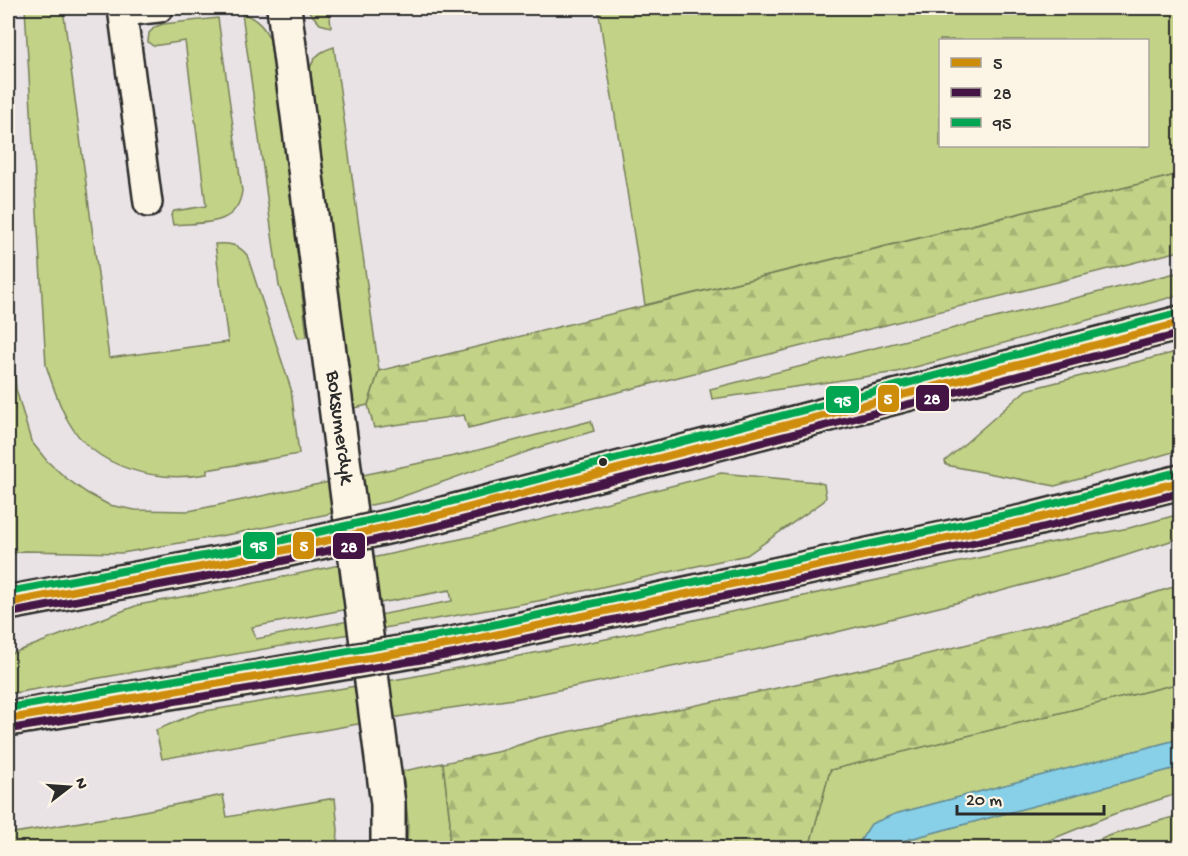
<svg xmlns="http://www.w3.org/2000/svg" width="1188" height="856" viewBox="0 0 1188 856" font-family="'Gochi Hand',sans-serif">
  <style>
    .green { fill: #c2d287; stroke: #767e59; stroke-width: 1.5; fill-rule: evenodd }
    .forest { fill: url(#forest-firs); stroke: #767e59; stroke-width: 1.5 }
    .water { fill: #88d0e8; stroke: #638e9c; stroke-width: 1.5 }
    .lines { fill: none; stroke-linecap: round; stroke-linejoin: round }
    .service-casing { stroke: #2b2b2b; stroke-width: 32 }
    .minor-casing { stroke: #2b2b2b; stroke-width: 38 }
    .primary-casing { stroke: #2b2b2b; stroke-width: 38 }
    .service { stroke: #fcf5e5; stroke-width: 27 }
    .minor { stroke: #fcf5e5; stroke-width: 33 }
    .primary { stroke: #fcf5e5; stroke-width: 33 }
    .primary-bridge-casing { stroke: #2b2b2b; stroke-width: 38; stroke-linecap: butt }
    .primary-bridge { stroke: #fcf5e5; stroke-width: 33 }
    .bus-1-casing { stroke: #fcf5e5; stroke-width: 12 }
    .bus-2-casing { stroke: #fcf5e5; stroke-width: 12 }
    .bus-3-casing { stroke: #fcf5e5; stroke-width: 12 }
    .bus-1 { stroke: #ce8d09; stroke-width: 8 }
    .bus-2 { stroke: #441444; stroke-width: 8 }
    .bus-3 { stroke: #00a651; stroke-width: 8 }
    .bus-dot { fill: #2b2b2b; stroke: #fcf5e5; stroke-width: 2 }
    .labels { text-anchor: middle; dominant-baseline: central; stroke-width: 6; stroke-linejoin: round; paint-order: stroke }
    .street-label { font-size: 21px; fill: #2b2b2b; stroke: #fcf5e5 }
    .line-badge { stroke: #fcf5e5; stroke-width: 2 }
    .badge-label { font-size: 16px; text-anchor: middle; font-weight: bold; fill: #fff }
  </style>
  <defs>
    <pattern id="forest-firs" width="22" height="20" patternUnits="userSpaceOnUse" patternTransform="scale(1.5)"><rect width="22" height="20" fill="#c2d287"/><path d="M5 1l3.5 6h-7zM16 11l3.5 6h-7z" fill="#a7b475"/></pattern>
  </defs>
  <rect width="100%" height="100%" fill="#e9e3e6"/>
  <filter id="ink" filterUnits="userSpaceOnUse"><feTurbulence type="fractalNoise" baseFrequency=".0167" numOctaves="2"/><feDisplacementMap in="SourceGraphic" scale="12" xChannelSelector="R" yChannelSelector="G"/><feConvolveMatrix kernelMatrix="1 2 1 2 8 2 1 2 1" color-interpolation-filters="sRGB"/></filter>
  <g filter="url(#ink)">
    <g class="green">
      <path d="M25,8H63L109,358L228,342L215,244C229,243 238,244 247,255L291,389L299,454L207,470V474C157,483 95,469 68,421C58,403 52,384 46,365Z"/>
      <path d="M306,8H329L331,27L320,24Z"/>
      <path d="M598,8H1180V174L645,305ZM940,40H1148V146H940Z"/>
      <path d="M242,13C261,20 269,33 274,52L307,337L298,338L279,286Z"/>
      <path d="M218,18L242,191C237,228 202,222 173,225L171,215L174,211L206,206L185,41L153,46L148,42L149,33L155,27L163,24Z"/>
      <path d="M334,47L379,371L368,405L354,408L310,68C315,55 321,51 334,47Z"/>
      <path d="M1180,272V295L897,372L712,399L710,389Z"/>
      <path d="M8,288L16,389L31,441L47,461L66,478L87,493L109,505L135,510L189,511L459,455L591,421L594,431L540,447L390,501L237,533L122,553L24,551L8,554Z"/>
      <path d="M1180,351V450L1055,486L946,465L945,461L1026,390Z"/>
      <path d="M721,473L817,482L824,484L826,497L824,501L747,555L538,601L8,694V655L138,605L246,585L493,532ZM450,590L452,601L256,639L252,627Z"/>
      <path d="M1180,514V538L1090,567L964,601L804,640L514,699L437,710L162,759L156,730L199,712L411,677L611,638L1038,545L1129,528Z"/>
      <path d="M1180,683V739L895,814L871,824L859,843L860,848H809L830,770Z"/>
      <path d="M443,763L450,822L449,848H407L408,823L403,771Z"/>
      <path d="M1180,767V793L1114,814L1030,848H898L902,841Z"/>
      <path d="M223,795L227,817L335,798L338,830L337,848H8V834L129,814Z"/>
      <path d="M1180,815V848H1079L1114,834Z"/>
    </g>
    <g class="forest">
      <path d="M1180,174V251L583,401L468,428L464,415L374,428L368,405L379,371Z"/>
      <path d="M1180,585V683L830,770L809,848H449L450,822L443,763L501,751L539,738C755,693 970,651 1180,585Z"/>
    </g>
    <path class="water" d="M1180,739V767L902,841L898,848H860L859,843L871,824L895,814Z"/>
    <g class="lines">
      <defs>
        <g id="service">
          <path d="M122,8L148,203"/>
          <path d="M123,12L159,8"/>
        </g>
        <g id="minor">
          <path id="s1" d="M284,8L388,804V848"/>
        </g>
        <g id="primary">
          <path d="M436,516L1180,323"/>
          <path d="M8,603L249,558"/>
          <path d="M452,644L1027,521L1180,482"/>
          <path d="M8,719L266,676"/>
        </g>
      </defs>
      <use href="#service" class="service-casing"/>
      <use href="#minor" class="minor-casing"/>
      <use href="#primary" class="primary-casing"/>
      <use href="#service" class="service"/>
      <use href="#minor" class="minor"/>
      <use href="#primary" class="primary"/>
      <defs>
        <g id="primary-bridge">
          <path d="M249,558L436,516"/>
          <path d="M266,676L452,644"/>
        </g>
      </defs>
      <use href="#primary-bridge" class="primary-bridge-casing"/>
      <use href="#primary-bridge" class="primary-bridge"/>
      <defs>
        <g id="bus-1">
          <path d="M8,603L249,558L436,516L1180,323"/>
          <path d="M8,719L452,644L1027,521L1180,482"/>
        </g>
        <g id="bus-2">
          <path d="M10,613L251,568L438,526L1180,334"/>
          <path d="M10,729L454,654L1029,531L1180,493"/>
        </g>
        <g id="bus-3">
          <path d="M8,592L247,548L434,506L1177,313"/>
          <path d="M8,708L450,634L1025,511L1177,472"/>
        </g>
      </defs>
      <use href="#bus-1" class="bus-1-casing"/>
      <use href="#bus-2" class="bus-2-casing"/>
      <use href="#bus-3" class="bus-3-casing"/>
      <use href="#bus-1" class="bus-1"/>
      <use href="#bus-2" class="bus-2"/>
      <use href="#bus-3" class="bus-3"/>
    </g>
  </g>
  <circle class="bus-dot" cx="603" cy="462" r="5"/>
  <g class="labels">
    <g class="street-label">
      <text stroke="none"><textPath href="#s1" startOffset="423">Boksumerdyk</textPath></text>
    </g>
  </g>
  <g class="line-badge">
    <rect x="915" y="384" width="35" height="28" rx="6" fill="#441444"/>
    <rect x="877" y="384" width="23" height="29" rx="6" fill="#ce8d09"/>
    <rect x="825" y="385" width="35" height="29" rx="6" fill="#00a651"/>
    <rect x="242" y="531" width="34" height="29" rx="6" fill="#00a651"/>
    <rect x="292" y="531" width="23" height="29" rx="6" fill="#ce8d09"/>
    <rect x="332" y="532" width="34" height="28" rx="6" fill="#441444"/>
  </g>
  <g class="badge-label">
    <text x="932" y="404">28</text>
    <text x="888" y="404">5</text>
    <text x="843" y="406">95</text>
    <text x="259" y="551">95</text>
    <text x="304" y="551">5</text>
    <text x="349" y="552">28</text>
  </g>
  <rect width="1188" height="856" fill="none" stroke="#fcf5e5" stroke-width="30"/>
  <rect x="15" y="15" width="1158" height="826" fill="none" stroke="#2b2b2b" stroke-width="2" filter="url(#ink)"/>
  <rect x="939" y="39" width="210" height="108" fill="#fcf5e5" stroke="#a8a49b" stroke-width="1.5"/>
  <rect x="951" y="58" width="30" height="9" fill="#ce8d09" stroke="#a8a49b" stroke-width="1.5"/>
  <text x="993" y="69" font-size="18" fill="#2b2b2b">5</text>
  <rect x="951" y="88" width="30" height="9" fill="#441444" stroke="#a8a49b" stroke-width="1.5"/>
  <text x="993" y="99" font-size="18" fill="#2b2b2b">28</text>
  <rect x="951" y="118" width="30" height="9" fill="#00a651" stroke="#a8a49b" stroke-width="1.5"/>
  <text x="993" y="129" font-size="18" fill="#2b2b2b">95</text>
  <g transform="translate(69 787) rotate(73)" stroke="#fcf5e5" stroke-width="4.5" paint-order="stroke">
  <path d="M0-4.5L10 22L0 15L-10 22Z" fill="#2b2b2b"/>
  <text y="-9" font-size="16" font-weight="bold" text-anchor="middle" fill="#2b2b2b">N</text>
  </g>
  <path d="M957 805v9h147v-9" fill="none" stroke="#2b2b2b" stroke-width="3"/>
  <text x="966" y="805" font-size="18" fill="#2b2b2b" stroke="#fcf5e5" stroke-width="4.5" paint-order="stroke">20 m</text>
</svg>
